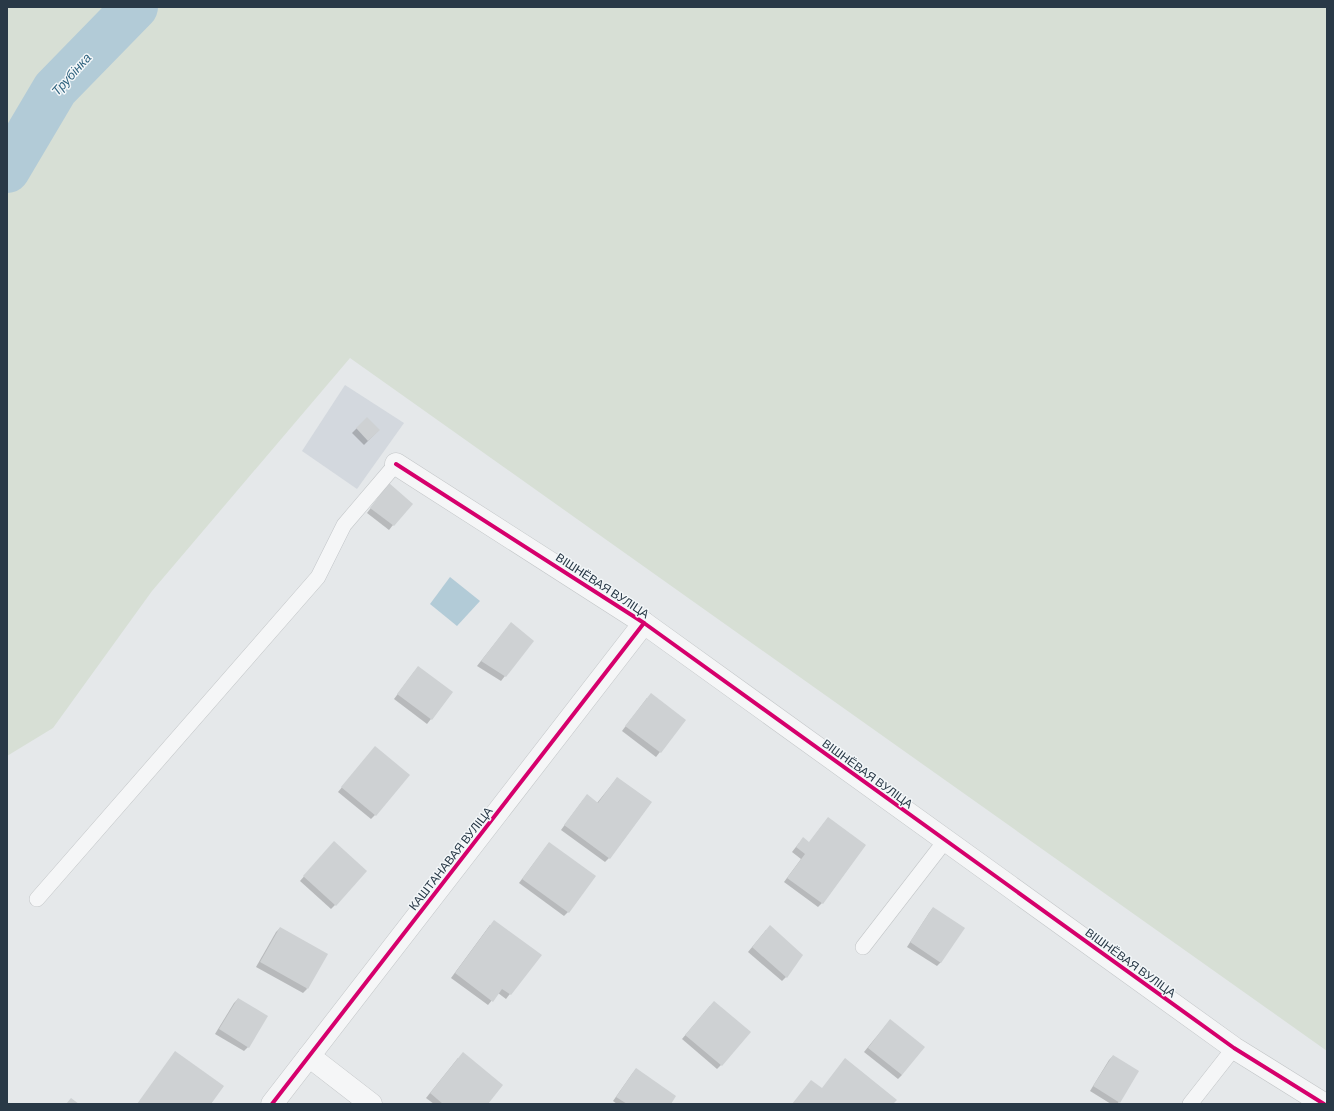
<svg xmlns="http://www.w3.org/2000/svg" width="1334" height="1111" viewBox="0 0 1334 1111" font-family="Barlow,sans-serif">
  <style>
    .built { fill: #d3d8de }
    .green { fill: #d7dfd5 }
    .water { fill: #b2cbd7 }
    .shadow { fill: #0003 }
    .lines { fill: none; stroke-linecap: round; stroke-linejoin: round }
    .river { stroke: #b2cbd7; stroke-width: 46 }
    .building { fill: #ced1d3 }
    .lane-casing { stroke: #c3c6c8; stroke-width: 16 }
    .street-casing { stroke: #c3c6c8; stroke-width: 23 }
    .lane { stroke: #f5f6f7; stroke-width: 15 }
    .street { stroke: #f5f6f7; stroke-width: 22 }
    .cycleway-casing { stroke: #f3f7f9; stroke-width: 6 }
    .cycleway { stroke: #d6006c; stroke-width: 4 }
    .labels { text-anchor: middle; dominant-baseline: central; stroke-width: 3; stroke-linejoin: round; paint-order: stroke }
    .street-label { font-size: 12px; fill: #293947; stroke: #f3f7f9 }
    .water-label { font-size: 13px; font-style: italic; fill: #2f627e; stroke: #f3f7f9 }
  </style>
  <rect width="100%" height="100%" fill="#e5e8ea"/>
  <path class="built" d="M345,385L404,423L357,489L302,451Z"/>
  <path class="green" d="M7,7H1327V1051L350,358L152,591L53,728L7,756Z"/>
  <path class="water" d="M450,577L480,601L457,626L430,604Z"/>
  <g class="shadow">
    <path d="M367,418L379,430L364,445L352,433Z"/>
    <path d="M385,489L393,525L389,530L367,513Z"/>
    <path d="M511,623L532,641L501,681L477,666Z"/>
    <path d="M414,672L452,692L427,724L394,699Z"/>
    <path d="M647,698L685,720L656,757L622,731Z"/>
    <path d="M371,752L375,815L371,819L338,792Z"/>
    <path d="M617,778L609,858L605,862L561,830L583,800L597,803Z"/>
    <path d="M828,818L822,903L818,907L784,882L801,859L792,852L799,843H809Z"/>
    <path d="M549,843L568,912L564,916L519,883Z"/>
    <path d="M330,847L335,905L331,909L300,881Z"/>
    <path d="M933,908L941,962L937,966L907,947L929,913Z"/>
    <path d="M490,925L540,955L506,999L498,993L488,1005L451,978Z"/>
    <path d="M280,928L307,989L303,993L256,967L276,932Z"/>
    <path d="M766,930L786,977L782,981L748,952Z"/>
    <path d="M238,999L248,1047L244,1051L215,1034L234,1003Z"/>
    <path d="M710,1006L721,1065L717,1069L682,1039Z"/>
    <path d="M886,1025L902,1075L898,1079L864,1052Z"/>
    <path d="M1113,1056L1119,1102L1117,1104H1111L1090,1091L1109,1060Z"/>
    <path d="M458,1058L486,1104H434L426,1098Z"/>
    <path d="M636,1069L669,1104H617L613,1101L632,1074Z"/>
  </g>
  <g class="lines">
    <path class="river" d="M7,170L55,89L135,7"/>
  </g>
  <g class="building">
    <path d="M367,417L380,430L368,441L356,428Z"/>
    <path d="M389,483L413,504L394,526L370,508Z"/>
    <path d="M511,622L534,641L506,677L481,661Z"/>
    <path d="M418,666L453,692L432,720L397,694Z"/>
    <path d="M651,693L686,720L661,753L625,726Z"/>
    <path d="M375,746L410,775L376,816L341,787Z"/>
    <path d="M617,777L652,802L610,859L564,825L587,794L598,803Z"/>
    <path d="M828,817L866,845L823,904L787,878L805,854L796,847L803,837L809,842Z"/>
    <path d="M334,841L367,871L336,906L303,876Z"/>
    <path d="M549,842L596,876L569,913L522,879Z"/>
    <path d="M933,907L965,928L941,963L910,942Z"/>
    <path d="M494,920L542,955L511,995L502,989L493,1002L455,973Z"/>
    <path d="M770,925L803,955L787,978L752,947Z"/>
    <path d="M280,927L328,954L308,989L260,962Z"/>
    <path d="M238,998L268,1016L249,1048L219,1029Z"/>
    <path d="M714,1001L751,1032L722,1066L685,1035Z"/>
    <path d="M890,1019L925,1047L902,1075L868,1048Z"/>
    <path d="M175,1051L224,1086L211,1104H137Z"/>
    <path d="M463,1052L503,1085L488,1104H443L430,1093Z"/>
    <path d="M1113,1055L1139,1071L1120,1103L1093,1086Z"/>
    <path d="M845,1058L897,1100L893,1104H792L811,1080L822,1088Z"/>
    <path d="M636,1068L676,1096L671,1104H627L616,1097Z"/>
    <path d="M71,1098L79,1104H66Z"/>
  </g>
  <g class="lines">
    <defs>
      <g id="lane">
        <path d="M37,899L318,577L344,525L396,464"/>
        <path d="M863,947L945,841"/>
        <path d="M1190,1104L1234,1048"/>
      </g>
      <g id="street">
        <path d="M396,464L644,623L1234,1048L1324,1104"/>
        <path d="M309,1056L371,1104"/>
        <path d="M272,1104L644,623"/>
      </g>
    </defs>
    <use href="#lane" class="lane-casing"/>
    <use href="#street" class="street-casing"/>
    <use href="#lane" class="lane"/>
    <use href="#street" class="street"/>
    <defs>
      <g id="cycleway">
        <path d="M396,464L644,623L1234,1048L1324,1104"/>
        <path d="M272,1104L644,623"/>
      </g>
    </defs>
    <use href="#cycleway" class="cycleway-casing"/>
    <use href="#cycleway" class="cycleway"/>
  </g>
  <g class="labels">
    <g class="street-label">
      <text transform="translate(603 585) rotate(33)">ВІШНЁВАЯ ВУЛІЦА</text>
      <text transform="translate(868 773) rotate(36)">ВІШНЁВАЯ ВУЛІЦА</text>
      <text transform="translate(450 858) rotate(-52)">КАШТАНАВАЯ ВУЛІЦА</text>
      <text transform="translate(1131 962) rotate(36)">ВІШНЁВАЯ ВУЛІЦА</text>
    </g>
    <g class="water-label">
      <text transform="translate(71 74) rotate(-48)">Трубінка</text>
    </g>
  </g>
  <rect width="1334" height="1111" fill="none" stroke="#293947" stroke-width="16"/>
</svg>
